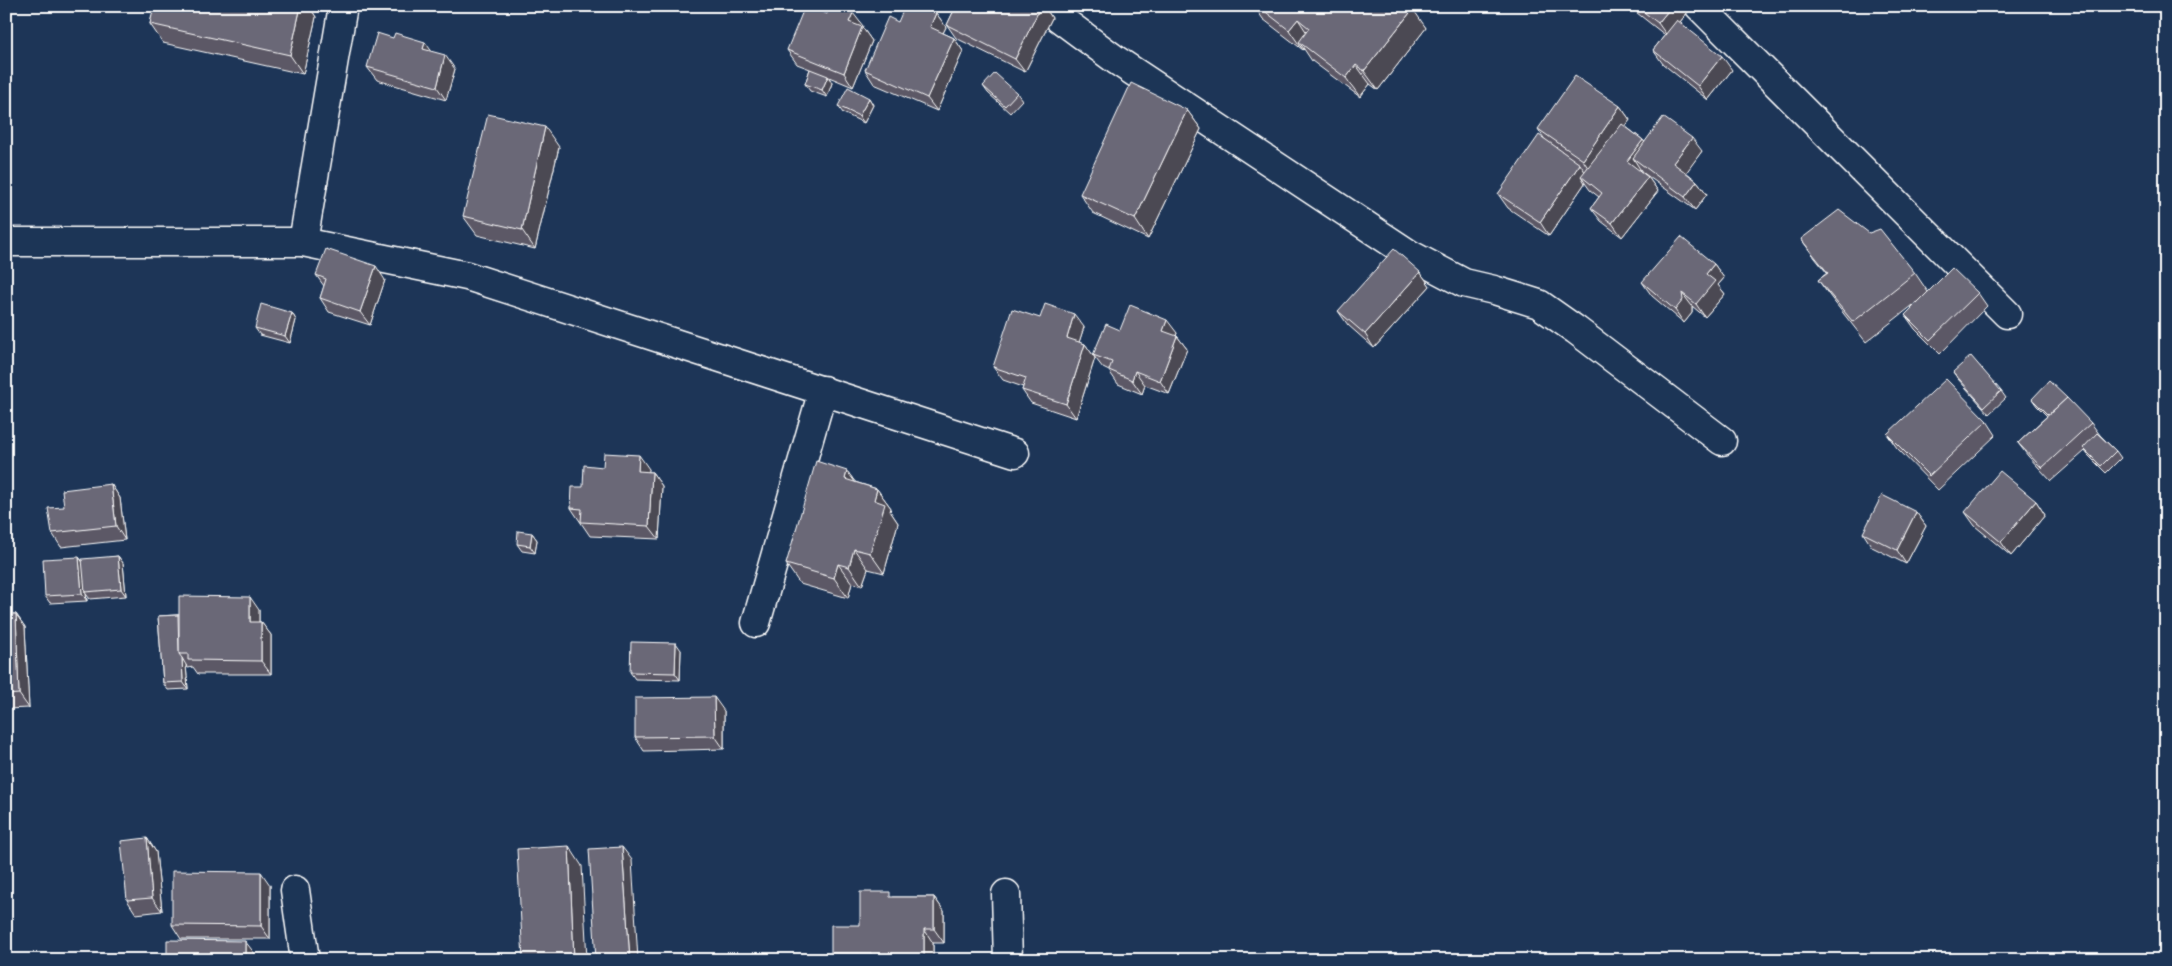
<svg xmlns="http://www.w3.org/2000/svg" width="2172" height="966" viewBox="0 0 2172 966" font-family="Caveat,sans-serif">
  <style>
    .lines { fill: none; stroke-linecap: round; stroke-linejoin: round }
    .street-casing { stroke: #fff; stroke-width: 31 }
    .street { stroke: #1d3557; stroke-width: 28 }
    .wall { fill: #5c5966; stroke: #fff }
    .shaded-wall { fill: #4b4853; stroke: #fff }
    .building { fill: #6b6777; stroke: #fff }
  </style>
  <rect width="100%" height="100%" fill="#1d3557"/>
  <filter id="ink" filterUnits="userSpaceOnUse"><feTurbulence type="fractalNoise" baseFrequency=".02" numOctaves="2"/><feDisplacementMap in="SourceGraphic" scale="10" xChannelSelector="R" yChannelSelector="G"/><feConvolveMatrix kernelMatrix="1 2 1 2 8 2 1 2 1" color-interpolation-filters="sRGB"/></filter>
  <g filter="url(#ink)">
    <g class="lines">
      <defs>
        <g id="street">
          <path d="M1043,6L1116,60L1409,254L1464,283L1494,290L1539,304L1576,330L1722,441"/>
          <path d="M1699,6L2007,314"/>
          <path d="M6,242H303L467,276L1015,453"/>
          <path d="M303,242L343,6"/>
          <path d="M756,623L823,390"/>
          <path d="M295,890L305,960"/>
          <path d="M1006,894L1008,960"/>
        </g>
      </defs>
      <use href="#street" class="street-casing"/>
      <use href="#street" class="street"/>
    </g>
    <g class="wall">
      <path d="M154,6H309L316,17L303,74L163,43L150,24Z"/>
      <path d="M956,6H1044L1052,18L1025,72L956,38L947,25Z"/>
      <path d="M1254,6H1409L1426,28L1378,90L1370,84L1360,97L1312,61L1304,49L1303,50L1263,19Z"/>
      <path d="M1630,6H1690L1691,8L1680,22L1732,70L1708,100L1663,64L1653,50L1665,35L1632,9Z"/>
      <path d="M936,13L946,27L943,33L954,38L963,51L937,111L874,84L865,70L898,22Z"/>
      <path d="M863,26L862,27L872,41L853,87L829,77L832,83L827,97L810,91L805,84L810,69L797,64L787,50Z"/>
      <path d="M431,51L455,69L446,100L377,80L367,67Z"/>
      <path d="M983,86L1017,93L1022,100L1010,113L988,93Z"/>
      <path d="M869,98L873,105L864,123L843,113L838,106Z"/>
      <path d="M1620,106L1630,120L1625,126L1643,140L1645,142L1702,151L1686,172L1697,181L1707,194L1695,210L1642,172L1640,169L1639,170L1648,177L1658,191L1622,237L1601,221L1591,208L1599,197L1590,190L1585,183L1549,236L1508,208L1498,194L1545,140L1538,129Z"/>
      <path d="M1187,110L1201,129L1148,239L1093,213L1080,194Z"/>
      <path d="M559,147L535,249L477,235L463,216Z"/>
      <path d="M1801,239L1915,273L1928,292L1978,293L1987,306L1940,354L1915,329L1905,315L1922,298L1866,342L1832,299L1818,280L1827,273L1815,258Z"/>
      <path d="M1714,264L1724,278L1718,285L1725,294L1705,317L1692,306V313L1684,323L1652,296L1642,282Z"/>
      <path d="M1420,272L1430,286L1374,348L1348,325L1338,311Z"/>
      <path d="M316,275L385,280L370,325L329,312L320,298L324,286Z"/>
      <path d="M292,313L296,320L290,343L260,335L255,328Z"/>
      <path d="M1040,318L1084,327L1079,342L1085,344L1095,358L1076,418L1031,403L1022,390L1023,387L1003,380L993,367Z"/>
      <path d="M1120,330L1177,333L1176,335L1177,336L1187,349L1169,394L1145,385L1142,394L1118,384L1109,371L1103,368L1093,355Z"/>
      <path d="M1953,372L2001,391L2006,398L1989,414L1958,379Z"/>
      <path d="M2032,399L2091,423L2100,435L2116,451L2121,458L2106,473L2088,455L2085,451L2051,481L2028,456L2018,443L2047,416L2037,406Z"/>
      <path d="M1987,421L1996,435L1938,490L1897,448L1887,434Z"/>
      <path d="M649,469L648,472H652L662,486L659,539L590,536L571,508L583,487Z"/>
      <path d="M847,471L855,482L877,489L891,508L890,511L898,523L884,573L868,569L862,586L852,583L848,598L800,584L786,564Z"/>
      <path d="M111,484L120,498L125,540L61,547L52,533L64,507Z"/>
      <path d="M2036,501L2045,515L2011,556L1975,526L1965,512Z"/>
      <path d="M1916,512L1926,526L1906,564L1872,547L1863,533Z"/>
      <path d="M532,533L537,540L535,553L522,551L517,544Z"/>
      <path d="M118,556L123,563L126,596L90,599L86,594L87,601L50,603L45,596L79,557L82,561Z"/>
      <path d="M259,610V622H261L271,635V674H198L193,667L188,668L186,665L188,689L168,690L163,683L158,616Z"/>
      <path d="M6,614H16L25,627L29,708L6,709Z"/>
      <path d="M681,650L680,680L635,679L630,672Z"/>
      <path d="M724,711V749L644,751L635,737Z"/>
      <path d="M147,838L156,852L162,911L136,914L127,900Z"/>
      <path d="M270,885V939H181L172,925Z"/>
      <path d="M893,897H934L944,911V943H933V960H836L831,953L860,925Z"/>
    </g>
    <g class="shaded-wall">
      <path d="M301,6H309L316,17L303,74L290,55Z"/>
      <path d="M1041,6H1044L1052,18L1025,72L1015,59Z"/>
      <path d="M1672,6H1690L1691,8L1668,37L1658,23Z"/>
      <path d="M1413,9L1426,28L1378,90L1364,71Z"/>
      <path d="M853,13L863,26L859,35L849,22Z"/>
      <path d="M936,13L946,27L939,41L930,27Z"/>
      <path d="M1298,19L1311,39L1299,42L1304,49L1303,50L1289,30Z"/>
      <path d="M862,27L872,41L853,87L844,73Z"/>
      <path d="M954,38L963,51L937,111L927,98Z"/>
      <path d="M425,42L435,56L423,49Z"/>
      <path d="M445,55L455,69L446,100L437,87Z"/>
      <path d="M1722,56L1732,70L1708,100L1698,86Z"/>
      <path d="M1356,65L1370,84L1360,97L1346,78Z"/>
      <path d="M828,76L832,83L827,97L822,90Z"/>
      <path d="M869,98L873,105L864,123L859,116Z"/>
      <path d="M1620,106L1630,120L1592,174L1583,160Z"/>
      <path d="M1187,110L1201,129L1148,239L1135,219Z"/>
      <path d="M545,127L559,147L535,249L522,230Z"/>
      <path d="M1692,138L1702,151L1683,177L1673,163Z"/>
      <path d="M1643,140L1652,153L1633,158L1640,169L1636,175L1627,161Z"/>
      <path d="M1580,164L1589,178L1581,176L1585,183L1549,236L1540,222Z"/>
      <path d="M1648,177L1658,191L1622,237L1612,223Z"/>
      <path d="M1697,181L1707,194L1695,210L1685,197Z"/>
      <path d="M1714,264L1724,278L1718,285L1725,294L1705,317L1696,304L1706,274Z"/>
      <path d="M376,266L385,280L370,325L360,312Z"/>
      <path d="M1420,272L1430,286L1374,348L1365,334Z"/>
      <path d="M1682,293L1692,306V313L1684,323L1675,310Z"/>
      <path d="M292,313L296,320L290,343L285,336Z"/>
      <path d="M1074,314L1084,327L1076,352L1067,338Z"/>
      <path d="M1167,320L1177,333L1173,344L1163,331Z"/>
      <path d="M1177,336L1187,349L1169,394L1160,381Z"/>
      <path d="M1085,344L1095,358L1076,418L1066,404Z"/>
      <path d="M1135,371L1145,385L1142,394L1132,380Z"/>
      <path d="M639,455L649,469L648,485L638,471Z"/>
      <path d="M847,471L861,490L845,479Z"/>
      <path d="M652,472L662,486L659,539L649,526Z"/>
      <path d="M111,484L120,498L125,540L116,526Z"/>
      <path d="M877,489L891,508L890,511L898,523L884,573L870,553L874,500Z"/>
      <path d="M2036,501L2045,515L2011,556L2001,542Z"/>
      <path d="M1916,512L1926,526L1906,564L1897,550Z"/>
      <path d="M532,533L537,540L535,553L530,546Z"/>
      <path d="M854,549L868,569L862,586L849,567Z"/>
      <path d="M118,556L123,563L126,596L121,589Z"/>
      <path d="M79,557L84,564L85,592L86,594L87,601L82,594Z"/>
      <path d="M838,564L852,583L848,598L834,578Z"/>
      <path d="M250,597L259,610V635L250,622Z"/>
      <path d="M16,614L25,627L29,708L19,694Z"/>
      <path d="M261,622L271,635V674L261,661Z"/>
      <path d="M676,643L681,650L680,680L675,673Z"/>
      <path d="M182,658L186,665L188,689L183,682Z"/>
      <path d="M714,697L724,711V749L715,736Z"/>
      <path d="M147,838L156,852L162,911L152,898Z"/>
      <path d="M569,846L582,866L587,960H574Z"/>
      <path d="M622,847L632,860L638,960H630Z"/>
      <path d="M261,872L270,885V939L261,926Z"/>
      <path d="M934,897L944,911V943L934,929Z"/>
      <path d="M924,929L933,943V960H924Z"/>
      <path d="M245,941L255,954V960H245Z"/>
    </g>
    <g class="building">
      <path d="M154,6H301L290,55L150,24Z"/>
      <path d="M805,6H808L827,14L830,6H836L853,13L849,22L862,27L844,73L787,50Z"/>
      <path d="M905,6H920L936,13L930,27L954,38L927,98L865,70L888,17L898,22Z"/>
      <path d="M956,6H1041L1015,59L947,25Z"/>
      <path d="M1258,6H1409L1413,9L1364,71L1356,65L1346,78L1299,42L1309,28L1298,19L1289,30Z"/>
      <path d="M1636,6H1672L1658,23Z"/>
      <path d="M1677,20L1722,56L1698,86L1653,50Z"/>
      <path d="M377,33L393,38L395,33L425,42L423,49L445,55L437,87L367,67Z"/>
      <path d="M810,69L828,76L822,90L805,84Z"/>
      <path d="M995,73L1017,93L1005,106L983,86Z"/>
      <path d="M1575,76L1620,106L1583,160L1538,129Z"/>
      <path d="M1131,83L1187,110L1135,219L1080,194Z"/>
      <path d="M848,87L869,98L859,116L838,106Z"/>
      <path d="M488,114L545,127L522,230L463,216Z"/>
      <path d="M1663,117L1692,138L1673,163L1697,181L1685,197L1633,158Z"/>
      <path d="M1622,124L1643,140L1627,161L1648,177L1612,223L1591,208L1602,193L1581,176Z"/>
      <path d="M1539,135L1580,164L1540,222L1498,194Z"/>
      <path d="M1839,210L1869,233L1880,229L1915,273L1853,322L1818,280L1828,273L1801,239Z"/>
      <path d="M1681,237L1714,264L1706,274L1715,281L1696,304L1682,293L1683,300L1675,310L1642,282Z"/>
      <path d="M326,249L376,266L360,312L320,298L326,279L316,275Z"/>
      <path d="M1394,249L1420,272L1365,334L1338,311Z"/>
      <path d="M1952,268L1978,293L1930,340L1905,315Z"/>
      <path d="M261,304L292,313L285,336L255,328Z"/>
      <path d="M1045,304L1074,314L1067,338L1085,344L1066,404L1022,390L1026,378L993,367L1012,309L1040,318Z"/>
      <path d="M1130,305L1167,320L1163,331L1177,336L1160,381L1135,371L1132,380L1109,370L1112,362L1093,355L1106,324L1120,330Z"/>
      <path d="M1971,356L2001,391L1984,407L1953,372Z"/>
      <path d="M1946,379L1987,421L1929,476L1887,434Z"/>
      <path d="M2049,381L2067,398L2048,415L2032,399Z"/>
      <path d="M2067,398L2091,423L2042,468L2018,443Z"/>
      <path d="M2097,433L2116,451L2101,466L2083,448Z"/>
      <path d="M604,453L639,455L638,471L652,472L649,526L581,522L582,509L571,508L572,487H583L584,465L603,467Z"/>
      <path d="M816,461L847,471L845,479L877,489L874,500L885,504L870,553L854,549L849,567L838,564L834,578L786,564Z"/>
      <path d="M2000,471L2036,501L2001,542L1965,512Z"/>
      <path d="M111,484L116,526L52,533L48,508L64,507L62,490Z"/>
      <path d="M1882,495L1916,512L1897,550L1863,533Z"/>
      <path d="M518,531L532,533L530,546L517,544Z"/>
      <path d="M118,556L121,589L85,592L82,559Z"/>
      <path d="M79,557L82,594L45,596L43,559Z"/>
      <path d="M179,596L250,597V622H261V661L188,660V654H179Z"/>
      <path d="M6,614H16L19,694L6,695Z"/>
      <path d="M178,615L179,654L182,658L183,682L163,683L158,616Z"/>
      <path d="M631,642L676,643L675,673L630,672Z"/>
      <path d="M714,697L715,736L635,737V698Z"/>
      <path d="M147,838L152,898L127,900L121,841Z"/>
      <path d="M569,846L574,960H523L517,849Z"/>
      <path d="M622,847L630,960H596L589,849Z"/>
      <path d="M172,871L261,872V926L172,925Z"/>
      <path d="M860,892H890V897H934V929H924V960H871V953H831V925H860Z"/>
      <path d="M167,940L245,941V960H167Z"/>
    </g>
  </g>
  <rect width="2172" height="966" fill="none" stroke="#1d3557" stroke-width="25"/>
  <rect x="12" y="12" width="2147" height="941" fill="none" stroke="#fff" stroke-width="2" filter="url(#ink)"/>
</svg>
